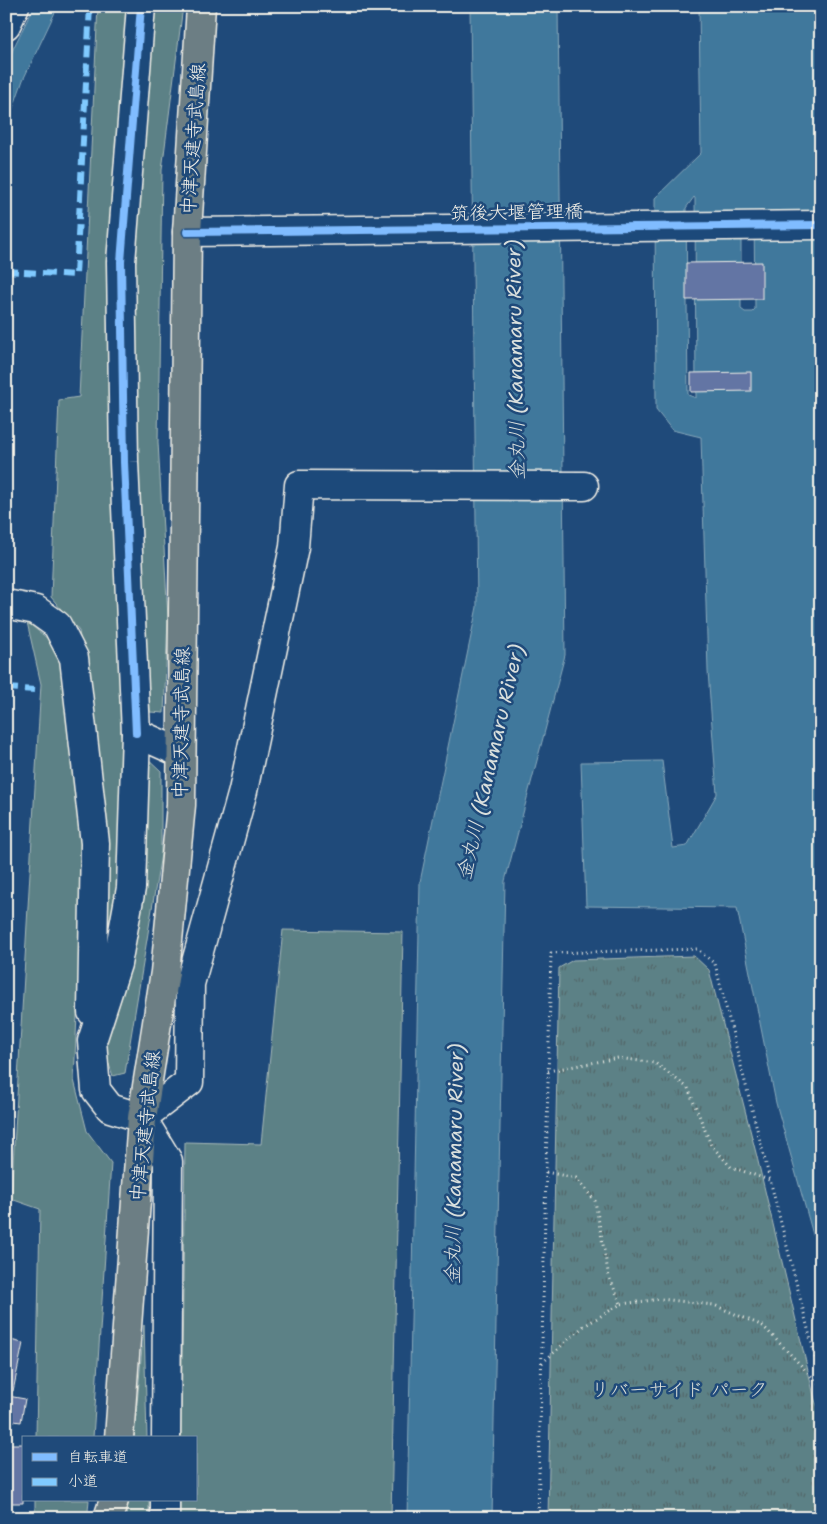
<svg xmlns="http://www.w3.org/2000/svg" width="827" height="1524" viewBox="0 0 827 1524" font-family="'Shantell Sans','Klee One',sans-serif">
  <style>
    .grass { fill: #5b8186; stroke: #a8b9b7 }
    .park { fill: url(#park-tufts); stroke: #a8b9b7 }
    .water { fill: #40789c; stroke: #88a8ba; fill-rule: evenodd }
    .building { fill: #6475a4; stroke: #f4f1e8 }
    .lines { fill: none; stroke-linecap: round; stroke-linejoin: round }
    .minor-casing { stroke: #f4f1e8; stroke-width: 31 }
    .major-casing { stroke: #f4f1e8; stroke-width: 31 }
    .path { stroke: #f4f1e8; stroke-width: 3; stroke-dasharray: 1 4; stroke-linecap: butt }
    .minor { stroke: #1f4a7a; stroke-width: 28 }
    .major { stroke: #6c7e84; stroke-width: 28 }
    .quiet { stroke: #80caff; stroke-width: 6; stroke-dasharray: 12 6; stroke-linecap: butt }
    .cycleway-casing { stroke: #1f4a7a; stroke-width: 11 }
    .cycleway { stroke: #80bcff; stroke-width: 8 }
    .labels { text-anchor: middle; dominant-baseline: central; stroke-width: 5; stroke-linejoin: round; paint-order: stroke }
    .street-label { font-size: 19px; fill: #f4f1e8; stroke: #1f4a7a }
    .park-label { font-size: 19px; fill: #dde0d9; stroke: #1f4a7a }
    .water-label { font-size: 20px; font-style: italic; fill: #d9dfdd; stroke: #1f4a7a }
  </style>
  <defs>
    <pattern id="park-tufts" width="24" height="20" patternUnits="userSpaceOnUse" patternTransform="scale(1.25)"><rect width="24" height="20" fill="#5b8186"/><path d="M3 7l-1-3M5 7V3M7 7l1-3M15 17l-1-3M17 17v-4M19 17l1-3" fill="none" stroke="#536769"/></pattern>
  </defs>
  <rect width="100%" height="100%" fill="#1f4a7a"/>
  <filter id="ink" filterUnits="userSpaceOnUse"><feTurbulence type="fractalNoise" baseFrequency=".02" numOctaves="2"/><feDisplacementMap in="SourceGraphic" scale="10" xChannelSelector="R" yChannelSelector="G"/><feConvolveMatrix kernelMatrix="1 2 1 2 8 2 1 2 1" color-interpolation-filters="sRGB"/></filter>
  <g filter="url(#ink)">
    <g class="grass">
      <path d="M98,6H131L127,757L124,869L108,941L101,770L79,631L51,597L59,400L79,397Z"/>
      <path d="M151,6H183L162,170L158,442L168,618L164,713L150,712L134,454L133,251Z"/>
      <path d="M27,622L58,647L85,840L74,1080L87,1131L111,1163L93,1438H36L40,1209L11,1199L41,684Z"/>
      <path d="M143,754L161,771V854L125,1073L113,1076L103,1047L136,941L146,862Z"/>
      <path d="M283,930L403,932L391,1518H180V1500H196V1438H181L185,1142L261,1144Z"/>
      <path d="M144,1325L147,1438H134Z"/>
      <path d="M35,1500H89L88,1511L84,1518H24L35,1513Z"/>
      <path d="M128,1500H149V1518H126Z"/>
    </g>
    <path class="park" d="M694,956L709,970L756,1153L815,1400L821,1416V1518H548L559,968L573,960Z"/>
    <g class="water">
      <path d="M34,6H58L23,80L6,128V69L13,49Z"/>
      <path d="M470,6H558L565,655L505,881L492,1518H407L420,882L477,607Z"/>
      <path d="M699,6H821V1263L776,1103L737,908L586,906L581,762L662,761L673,848L687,846L717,794L708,671L701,437L672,430L656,410L655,198L701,153ZM694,197L695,198L696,398L688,395L686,208ZM741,216H754L755,309L752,312H745L741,309Z"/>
    </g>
    <g class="building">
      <path d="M762,262V299L686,300V263Z"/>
      <path d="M751,372V391L691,392V373Z"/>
      <path d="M6,1339L23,1343L13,1391L6,1390Z"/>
      <path d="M8,1396L25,1399L21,1422L6,1420Z"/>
      <path d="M6,1444H24L23,1503H6Z"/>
    </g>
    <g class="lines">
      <defs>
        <g id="minor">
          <path d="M141,6L121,262L124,462L136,733L131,888L117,964L92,1041L96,1090L110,1108L142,1118L168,1161L166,1438"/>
          <path d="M6,25L15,6"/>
          <path d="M187,232L821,225"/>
          <path d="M6,604L36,610L57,625L74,658L95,843L92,1012"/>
          <path d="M136,733L181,753"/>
          <path d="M142,1118L189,1082L190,984L243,791L294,547L299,485L584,486"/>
          <path d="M165,1518V1500"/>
        </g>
        <g id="major">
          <path d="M119,1438L142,1118L165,972L181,805L187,232L201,6"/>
          <path d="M108,1518L114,1500"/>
        </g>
      </defs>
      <use href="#minor" class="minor-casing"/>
      <use href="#major" class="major-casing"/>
      <g class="path">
        <path d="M548,1071L618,1058L655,1063L688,1088L711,1145L731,1167L769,1180"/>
        <path d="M546,1172L576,1178L595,1201L609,1277L621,1304"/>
        <path d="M542,1363L584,1326L621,1304L661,1299L714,1305L763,1326L821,1386"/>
        <path d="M538,1518L551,953L697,949L715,964L821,1380"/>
      </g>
      <use href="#minor" class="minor"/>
      <use href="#major" class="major"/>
      <g class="quiet">
        <path d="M6,271L76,275L90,6"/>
        <path d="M6,688L35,690"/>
      </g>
      <defs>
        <g id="cycleway">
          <path d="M187,232L821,225"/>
          <path d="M136,733L124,462L121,262L141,6"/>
        </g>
      </defs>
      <use href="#cycleway" class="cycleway-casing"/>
      <use href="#cycleway" class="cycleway"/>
    </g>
  </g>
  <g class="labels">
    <g class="street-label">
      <text transform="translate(193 139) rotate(-86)">中津天建寺武島線</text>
      <text transform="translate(517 212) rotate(-1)">筑後大堰管理橋</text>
      <text transform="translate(181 723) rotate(-89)">中津天建寺武島線</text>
      <text transform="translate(145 1126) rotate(-84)">中津天建寺武島線</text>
    </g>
    <g class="park-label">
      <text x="679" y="1389">リバーサイド パーク</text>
    </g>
    <g class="water-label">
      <text transform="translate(515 360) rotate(-91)">金丸川 (Kanamaru River)</text>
      <text transform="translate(490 762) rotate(-77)">金丸川 (Kanamaru River)</text>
      <text transform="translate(454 1164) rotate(-89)">金丸川 (Kanamaru River)</text>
    </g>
  </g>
  <rect width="827" height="1524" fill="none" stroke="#1f4a7a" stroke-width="25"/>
  <rect x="12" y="12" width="802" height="1499" fill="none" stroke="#f4f1e8" stroke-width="2" filter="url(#ink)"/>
  <rect x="22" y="1436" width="175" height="65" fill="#1f4a7a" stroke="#748da6"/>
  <rect x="32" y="1453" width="25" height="8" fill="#80bcff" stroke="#748da6"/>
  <text x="68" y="1462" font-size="15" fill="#f4f1e8">自転車道</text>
  <rect x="32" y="1478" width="25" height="8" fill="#80caff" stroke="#748da6"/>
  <text x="68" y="1486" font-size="15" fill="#f4f1e8">小道</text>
</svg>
